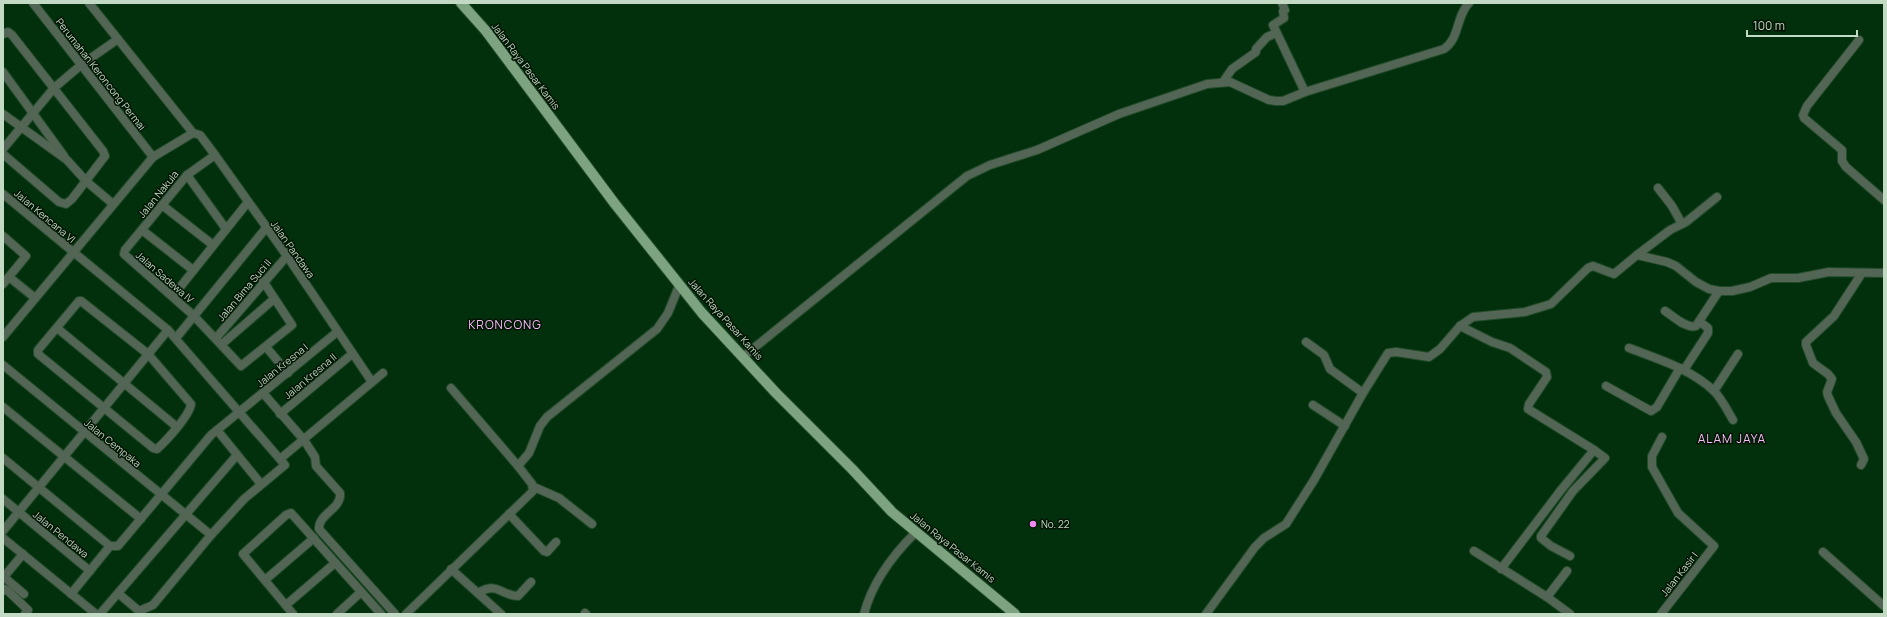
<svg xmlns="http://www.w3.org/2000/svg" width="1887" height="617" viewBox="0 0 1887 617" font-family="Manrope,sans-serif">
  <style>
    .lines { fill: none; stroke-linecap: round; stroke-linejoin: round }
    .minor-casing { stroke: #214b29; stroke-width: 10 }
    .major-casing { stroke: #214b29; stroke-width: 12 }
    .minor { stroke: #536554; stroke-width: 8 }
    .major { stroke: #7da380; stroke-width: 10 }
    .poi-dot { fill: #f28af3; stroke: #031405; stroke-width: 1.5 }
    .labels { text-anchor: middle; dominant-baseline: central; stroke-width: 3; stroke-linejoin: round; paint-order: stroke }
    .street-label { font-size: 10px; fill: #c2d9c3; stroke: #031405 }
    .poi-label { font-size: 10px; fill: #c2d9c3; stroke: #031405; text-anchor: start }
    .quarter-label { font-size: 12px; letter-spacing: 1px; fill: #f7bcf6; stroke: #031405 }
  </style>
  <rect width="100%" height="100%" fill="#02300c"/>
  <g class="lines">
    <defs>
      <g id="minor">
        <path d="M33,3L153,157"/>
        <path d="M89,3L193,133"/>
        <path d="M1282,3L1285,10L1283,11L1284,18L1273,25L1305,92"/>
        <path d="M3,34L8,32L12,35L103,151L105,156L72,199L66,204L59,202L3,154"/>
        <path d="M1859,40L1807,106L1803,115L1804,118L1842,150V161L1846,167L1884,200"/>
        <path d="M3,72L64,156"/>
        <path d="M1223,82L1232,69L1256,52V49L1267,37L1276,33"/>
        <path d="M3,114L67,160L86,181L113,204"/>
        <path d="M193,133L200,135L215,155L287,256L372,382"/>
        <path d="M3,149L54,88L81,65L118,39"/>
        <path d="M215,155L187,175L125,250L124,254L193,315L241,366L292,325L263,281"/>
        <path d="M187,175L226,229"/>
        <path d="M1658,188L1672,206L1682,224"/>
        <path d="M3,194L168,330L285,465L244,499L211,535L153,605L139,611L119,594"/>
        <path d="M162,205L213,245"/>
        <path d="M142,230L193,270"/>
        <path d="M3,236L26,256L3,284"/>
        <path d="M1637,255L1670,230L1686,222L1717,197"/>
        <path d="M9,277L35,298"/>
        <path d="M173,296L248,202"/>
        <path d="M79,301H81L148,354L191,404C190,415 166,441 157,449L153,448L38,354V350Z"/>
        <path d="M1665,311C1673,316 1686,329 1696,326L1719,291"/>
        <path d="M1460,326L1492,342L1510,348L1546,372L1547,377L1529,404L1528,409L1594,450L1561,490L1501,569"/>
        <path d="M57,328L177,427"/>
        <path d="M3,337L153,157L193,133"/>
        <path d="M176,338L266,228"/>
        <path d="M216,338L287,256"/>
        <path d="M1306,342L1324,355L1330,369L1363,393"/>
        <path d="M222,344L274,299"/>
        <path d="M266,347L288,373"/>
        <path d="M1629,348C1658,359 1691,369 1714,391C1722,399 1727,410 1733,420"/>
        <path d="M744,356L967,176L990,165L1037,150L1119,114L1207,84L1230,82L1269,100L1276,101H1283L1305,92L1444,49C1460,38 1456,16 1469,3"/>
        <path d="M3,365L211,535"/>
        <path d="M1684,370L1708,333V328L1700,322"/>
        <path d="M1606,386L1651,411L1657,407L1680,368"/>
        <path d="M451,388L518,466"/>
        <path d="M1714,391L1738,354"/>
        <path d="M263,393L304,440L315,457L316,466L340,493C342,509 318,514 319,529L395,614"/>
        <path d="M1313,405L1345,426"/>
        <path d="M3,407L141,519"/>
        <path d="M280,414L352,354"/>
        <path d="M217,430L261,484"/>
        <path d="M3,458L110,546H118L211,435L337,332"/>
        <path d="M280,459L383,373"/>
        <path d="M1861,465L1864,459L1856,442L1836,413L1828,396L1827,392L1832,379L1828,374L1813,363L1806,345V342L1834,316L1862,273"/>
        <path d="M534,487L559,498L592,524"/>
        <path d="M3,499L90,571"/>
        <path d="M509,514L544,551L547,552L556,542"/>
        <path d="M3,531L168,330"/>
        <path d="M3,538L96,614"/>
        <path d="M1474,551L1547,597L1570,614"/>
        <path d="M1823,552L1884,606"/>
        <path d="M1570,556L1551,546L1541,538V536L1573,491L1605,458L1594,450"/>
        <path d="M451,569L501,614"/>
        <path d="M4,577L24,594"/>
        <path d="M3,578L23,554"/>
        <path d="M265,580L314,538"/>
        <path d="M3,591L5,589L7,590L28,610L25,614"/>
        <path d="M478,593C498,581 501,596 518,596L531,582"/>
        <path d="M71,594L110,546"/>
        <path d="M1547,597L1567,571"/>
        <path d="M286,605L335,563"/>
        <path d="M585,613L586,614"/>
        <path d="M100,614L237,455"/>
        <path d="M293,614L243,554L286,515L291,513L381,614"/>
        <path d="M337,614L361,592"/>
        <path d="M406,614L533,491L532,484L518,466L529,453L540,426L547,417L657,329L668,313L679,286"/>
        <path d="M864,614C872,583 892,556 915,533"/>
        <path d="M1206,614L1255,547L1264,538L1286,524L1314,480L1363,393L1388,353L1396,352L1429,357L1440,349L1460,326L1473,317L1525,312L1551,304L1588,268L1593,266L1614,274L1637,255L1667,262L1676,266L1696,282L1709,289L1719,291H1732L1750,287L1771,278H1798L1829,272L1884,273"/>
        <path d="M1661,614L1714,546L1678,513L1652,467V456L1662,437"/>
      </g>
      <path id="major" d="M461,3L486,31L615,204L702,313L776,393L852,469L892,512L1015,614"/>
    </defs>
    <use href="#minor" class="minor-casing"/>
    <use href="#major" class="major-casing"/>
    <use href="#minor" class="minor"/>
    <use href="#major" class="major"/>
  </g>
  <circle class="poi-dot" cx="1033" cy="524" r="4"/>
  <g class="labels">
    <g class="street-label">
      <text transform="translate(526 66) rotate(53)">Jalan Raya Pasar Kamis</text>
      <text transform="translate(101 74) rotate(52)">Perumahan Keroncong Permai</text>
      <text transform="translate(158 194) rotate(-51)">Jalan Nakula</text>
      <text transform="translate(45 216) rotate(40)">Jalan Kencana VI</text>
      <text transform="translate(293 249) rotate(55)">Jalan Pandawa</text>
      <text transform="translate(165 277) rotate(41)">Jalan Sadewa IV</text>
      <text transform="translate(244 290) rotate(-50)">Jalan Bima Suci II</text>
      <text transform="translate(726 319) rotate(48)">Jalan Raya Pasar Kamis</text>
      <text transform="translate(282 365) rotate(-39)">Jalan Kresna I</text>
      <text transform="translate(310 376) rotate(-40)">Jalan Kresna II</text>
      <text transform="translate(113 443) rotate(39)">Jalan Cempaka</text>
      <text transform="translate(61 534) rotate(39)">Jalan Pendawa</text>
      <text transform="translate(953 547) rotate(39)">Jalan Raya Pasar Kamis</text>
      <text transform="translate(1679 574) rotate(-52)">Jalan Kasir I</text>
    </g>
    <g class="poi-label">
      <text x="1041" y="524">No. 22</text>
    </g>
    <g class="quarter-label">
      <text x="505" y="324">KRONCONG</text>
      <text x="1732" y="438">ALAM JAYA</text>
    </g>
  </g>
  <rect width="1887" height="617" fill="none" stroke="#c2d9c3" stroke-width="8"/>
  <path d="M1747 30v6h110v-6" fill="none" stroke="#c2d9c3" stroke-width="2"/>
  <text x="1753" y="30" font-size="12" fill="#c2d9c3" stroke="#031405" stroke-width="3" paint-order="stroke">100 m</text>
</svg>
